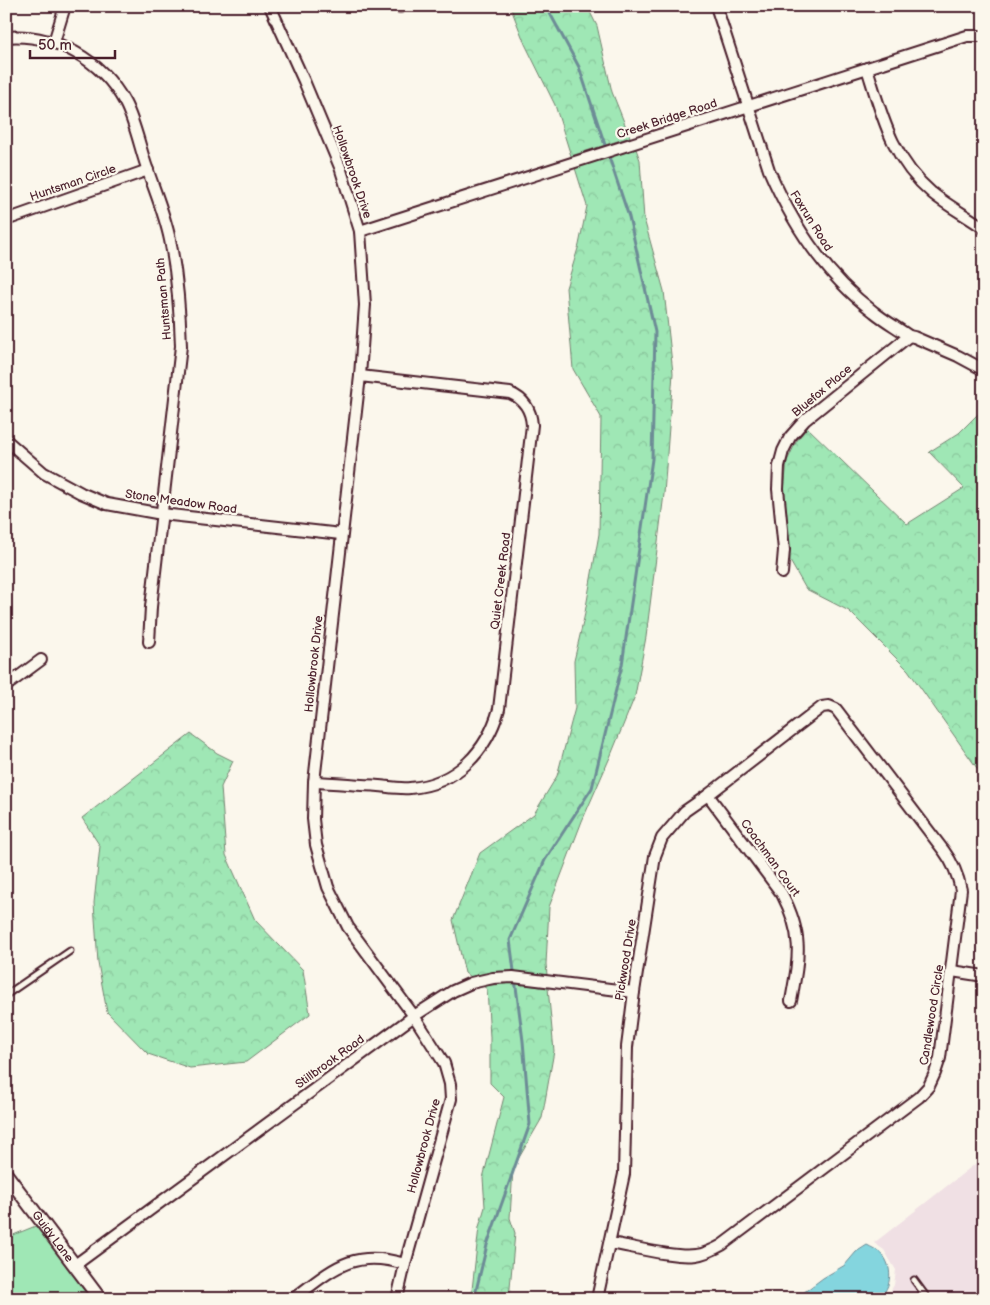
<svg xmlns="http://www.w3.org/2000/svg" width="990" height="1305" viewBox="0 0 990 1305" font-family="'Balsamiq Sans',sans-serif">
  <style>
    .built { fill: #f0e0e4 }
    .forest { fill: url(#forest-crowns); stroke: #748370 }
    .park { fill: #9fe7b5; stroke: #748370 }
    .water { fill: #84d5de; stroke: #6d8c96 }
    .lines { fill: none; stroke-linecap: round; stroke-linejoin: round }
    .stream { stroke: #6d8c96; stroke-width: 3 }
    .service-casing { stroke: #4a1f2b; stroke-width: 9 }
    .minor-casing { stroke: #4a1f2b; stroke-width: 14 }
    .tertiary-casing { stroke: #4a1f2b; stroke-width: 16 }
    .service { stroke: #fbf7ec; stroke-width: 5 }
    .minor { stroke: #fbf7ec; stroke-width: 10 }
    .tertiary { stroke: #fbf7ec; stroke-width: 12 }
    .labels { text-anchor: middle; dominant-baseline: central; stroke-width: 4.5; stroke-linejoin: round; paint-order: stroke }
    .street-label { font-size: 12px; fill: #4a1f2b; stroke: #fbf7ec }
  </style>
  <defs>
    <pattern id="forest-crowns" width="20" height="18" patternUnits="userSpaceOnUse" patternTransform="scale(1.25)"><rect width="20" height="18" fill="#9fe7b5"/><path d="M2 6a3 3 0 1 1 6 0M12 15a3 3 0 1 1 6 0" fill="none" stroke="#8ac69c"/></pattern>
  </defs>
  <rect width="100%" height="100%" fill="#fbf7ec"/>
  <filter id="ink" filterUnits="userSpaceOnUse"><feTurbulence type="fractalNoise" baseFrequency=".02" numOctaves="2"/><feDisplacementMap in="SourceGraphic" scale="10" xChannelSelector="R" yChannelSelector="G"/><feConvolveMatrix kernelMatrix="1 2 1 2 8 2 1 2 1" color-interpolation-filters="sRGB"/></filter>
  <g filter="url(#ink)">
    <path class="built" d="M984,1157V1299H886L894,1285L896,1270L884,1250L874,1243Z"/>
    <g class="forest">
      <path d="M510,6H587L597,26L612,92L630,137L571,156L555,105L525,44Z"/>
      <path d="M636,149L640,160L644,219L664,291L673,373L664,494L646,637L635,696L611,755L582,821L549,907L546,964L547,975C520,972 496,969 470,977L465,973L453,920L480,853L534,814L557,776L575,708L574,661L584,618L599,534L601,417L573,369L566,288L579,245L587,206L575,168Z"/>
      <path d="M984,408V778L908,670L849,611L806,589L790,561L784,491L787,461L796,442L807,427L907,524L964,488L929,452L959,433Z"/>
      <path d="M191,734L217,753L233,761L221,787L226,855L255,920L303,970L310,1014L246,1062L190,1068L148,1054L107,1012L98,963L94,903L100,846L82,818Z"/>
      <path d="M513,983L548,988L554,1051L542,1118L513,1168L510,1218L515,1233L509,1299H471L479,1227L485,1207L483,1178L504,1097L490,1083V1037L487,989L483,986Z"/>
    </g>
    <path class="park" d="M38,1225L92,1299H6V1238Z"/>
    <path class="water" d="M867,1245C871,1247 877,1250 881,1253C893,1266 893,1287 878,1299H795L823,1278L845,1265L856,1252Z"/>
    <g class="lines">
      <path class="stream" d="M474,1299L487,1245L530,1124L523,1041L510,940L545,860L592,788L622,665L652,459L655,332L629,217L579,67L546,6"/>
      <defs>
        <g id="service">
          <path d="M6,995L70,951"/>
          <path d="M914,1280L928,1299"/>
        </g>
        <g id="minor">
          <path d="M270,6L304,81L340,167L360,231L365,305L360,376L314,782L313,819L316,845L328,887L348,927L414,1016L444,1063L450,1084L451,1099L405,1264L397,1299"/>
          <path d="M716,6L769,170C793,226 825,275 874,312C885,321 898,328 909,336L914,337L958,356L984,370"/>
          <path d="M400,7V6"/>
          <path d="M6,37C55,33 102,60 125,103C135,122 140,148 147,168C155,192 165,215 170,240C177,275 180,310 181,346L151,607L149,642"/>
          <path d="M54,42L65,6"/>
          <path d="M867,68C882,116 892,159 932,193C948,206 967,216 984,228"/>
          <path d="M6,220L148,170"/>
          <path d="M360,231L967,36H984"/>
          <path d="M6,440L44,473L81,493L107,504L162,514L341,534"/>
          <path d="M782,573L784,550L778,489L779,466L783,451L790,437L805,420L909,336"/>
          <path d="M6,686L41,660"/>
          <path d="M314,782C336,783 358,785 379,786C389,787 400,789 410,788C457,784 487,751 499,709L532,425C531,410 524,399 510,393L360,376"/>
          <path d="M708,795L782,894C804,936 799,957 791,1001"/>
          <path d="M952,971L984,976"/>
          <path d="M75,1265L414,1016L453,991L471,983L493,978L513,977L634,992"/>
          <path d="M293,1299C333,1269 353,1248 405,1264"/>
          <path d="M597,1299L624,1174L627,1047L634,992L655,856L662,838L685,811L708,795L822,707L829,706L836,709L944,851C953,863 958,875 961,890L940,1058L935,1073L929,1086L919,1097L722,1245C713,1250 705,1254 696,1255C674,1258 634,1247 610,1243"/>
        </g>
        <g id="tertiary">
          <path id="s1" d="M6,1174L100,1299"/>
        </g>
      </defs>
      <use href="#service" class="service-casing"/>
      <use href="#minor" class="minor-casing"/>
      <use href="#tertiary" class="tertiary-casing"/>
      <use href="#service" class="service"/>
      <use href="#minor" class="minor"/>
      <use href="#tertiary" class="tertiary"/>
    </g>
  </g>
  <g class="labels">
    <g class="street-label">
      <text transform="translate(667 119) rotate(-18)">Creek Bridge Road</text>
      <text transform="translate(352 172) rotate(71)">Hollowbrook Drive</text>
      <text transform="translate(73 183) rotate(-19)">Huntsman Circle</text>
      <text transform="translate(811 221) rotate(58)">Foxrun Road</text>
      <text transform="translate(164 299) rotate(-95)">Huntsman Path</text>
      <text transform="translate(822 391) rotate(-40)">Bluefox Place</text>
      <text transform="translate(181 502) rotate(8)">Stone Meadow Road</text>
      <text transform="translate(501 581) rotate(-83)">Quiet Creek Road</text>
      <text transform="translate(314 664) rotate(-84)">Hollowbrook Drive</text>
      <text transform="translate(770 858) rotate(54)">Coachman Court</text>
      <text transform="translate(626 960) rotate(-81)">Pickwood Drive</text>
      <text transform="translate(932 1015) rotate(-81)">Candlewood Circle</text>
      <text transform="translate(330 1062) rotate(-36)">Stillbrook Road</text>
      <text transform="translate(424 1146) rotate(-75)">Hollowbrook Drive</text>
      <text stroke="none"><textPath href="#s1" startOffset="78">Guidy Lane</textPath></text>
    </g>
  </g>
  <rect width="990" height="1305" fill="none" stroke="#fbf7ec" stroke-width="25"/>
  <rect x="12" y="12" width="965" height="1280" fill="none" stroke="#4a1f2b" stroke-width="2" filter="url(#ink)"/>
  <path d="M30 50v8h85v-8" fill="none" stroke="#4a1f2b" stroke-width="2.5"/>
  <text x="38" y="50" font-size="15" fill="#4a1f2b" stroke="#fbf7ec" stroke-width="4" paint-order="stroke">50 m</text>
</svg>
